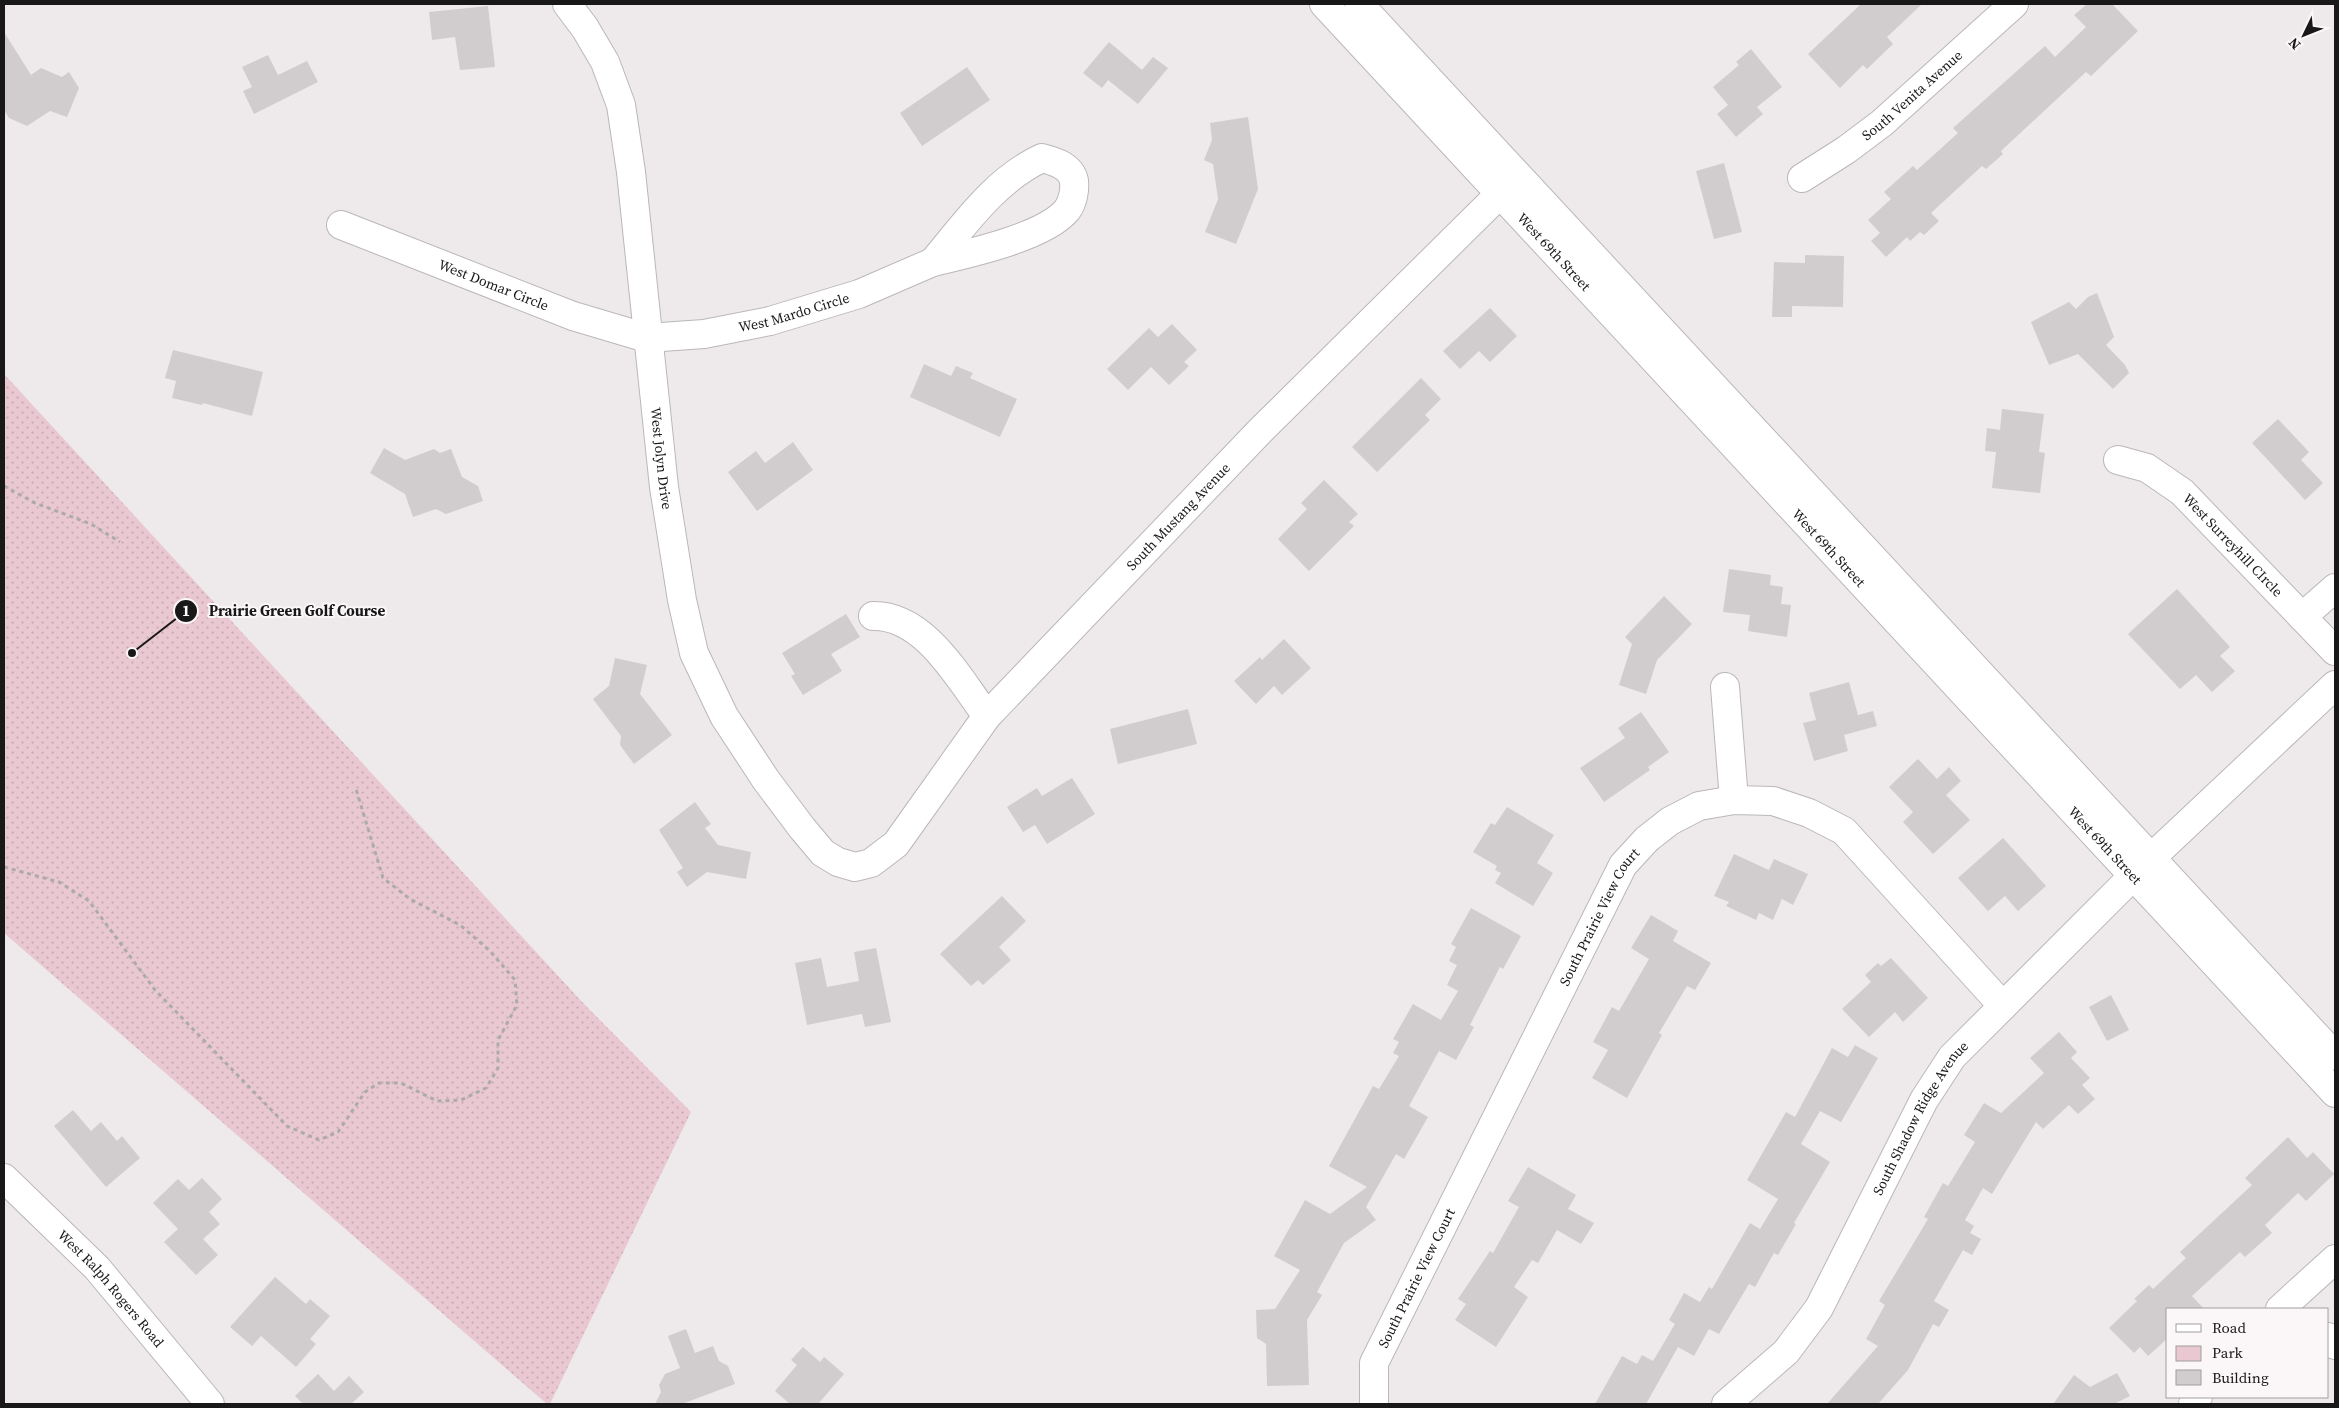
<svg xmlns="http://www.w3.org/2000/svg" width="2339" height="1408" viewBox="0 0 2339 1408" font-family="'Source Serif 4',serif">
  <style>
    .green { fill: url(#green-dots) }
    .building { fill: #d1cdce }
    .lines { fill: none; stroke-linecap: round; stroke-linejoin: round }
    .minor-casing { stroke: #bbb7b8; stroke-width: 30 }
    .major-casing { stroke: #bbb7b8; stroke-width: 30 }
    .path { stroke: #adaaab; stroke-width: 3; stroke-dasharray: 4 4; stroke-linecap: butt }
    .minor { stroke: #fff; stroke-width: 28 }
    .major { stroke: #fff; stroke-width: 28 }
    .labels { text-anchor: middle; dominant-baseline: central; stroke-width: 4; stroke-linejoin: round; paint-order: stroke }
    .street-label { font-size: 14px; fill: #191818; stroke: #fbf7f8 }
    .leader { fill: none; stroke: #191818; stroke-width: 2 }
    .callout-dot { fill: #191818; stroke: #fbf7f8; stroke-width: 2 }
    .mark-label { font-size: 15px; text-anchor: middle; font-weight: bold; fill: #fff }
    .callout-label { font-size: 15px; text-anchor: middle; font-weight: bold; fill: #191818; stroke: #fbf7f8; stroke-width: 4; stroke-linejoin: round; paint-order: stroke }
  </style>
  <defs>
    <pattern id="green-dots" width="8" height="8" patternUnits="userSpaceOnUse" patternTransform="scale(1.25)"><rect width="8" height="8" fill="#e9c8d2"/><path d="M2 2h.1M6 6h.1" fill="none" stroke="#c7abb4" stroke-width="1.8" stroke-linecap="round"/></pattern>
  </defs>
  <rect width="100%" height="100%" fill="#eeeaeb"/>
  <path class="green" d="M4,374L584,1004L691,1112L550,1404H547L4,933Z"/>
  <g class="building">
    <path d="M1861,4H1922L1887,37L1893,44L1867,69L1863,65L1840,88L1808,54Z"/>
    <path d="M2087,4H2112L2138,31L2091,76L2086,72L2001,151L2003,154L1986,169L1982,166L1931,213L1939,221L1924,235L1920,232L1910,241L1907,237L1886,257L1871,241L1880,233L1868,220L1891,199L1884,192L1913,166L1917,170L1958,133L1953,128L2045,46L2055,57L2086,27L2074,15Z"/>
    <path d="M488,6L495,67L460,70L455,37L432,40L429,12Z"/>
    <path d="M4,32L31,75L41,68L62,77L69,72L79,88L67,117L50,111L27,126L9,118L4,110Z"/>
    <path d="M1109,42L1142,70L1153,57L1168,68L1138,104L1108,80L1102,88L1083,73Z"/>
    <path d="M1751,49L1782,87L1757,107L1763,114L1736,137L1717,114L1728,105L1713,87L1739,65L1736,62Z"/>
    <path d="M268,55L278,75L307,61L318,82L254,114L243,91L252,87L242,67Z"/>
    <path d="M967,67L990,100L922,146L900,113Z"/>
    <path d="M1248,117L1258,189L1236,244L1205,232L1218,199L1213,164L1204,160L1212,140L1210,123Z"/>
    <path d="M1724,163L1742,232L1714,239L1696,171Z"/>
    <path d="M1805,255L1844,256L1843,307L1792,306V317H1772L1774,262L1805,263Z"/>
    <path d="M2097,293L2114,337L2106,345L2125,365L2129,373L2113,389L2078,354L2049,365L2031,322L2069,302L2076,309L2088,297Z"/>
    <path d="M1490,308L1517,336L1490,362L1479,351L1460,369L1443,351Z"/>
    <path d="M1172,324L1197,350L1184,362L1189,366L1169,385L1151,367L1128,390L1107,369L1149,328L1158,337Z"/>
    <path d="M173,350L263,372L252,416L203,403L202,405L172,398L176,381L165,378Z"/>
    <path d="M924,364L951,376L956,366L973,373L970,378L1017,399L1000,437L910,397Z"/>
    <path d="M1421,378L1441,399L1425,415L1430,420L1377,472L1352,447Z"/>
    <path d="M2002,409L2044,414L2039,452L2045,453L2040,493L1992,488L1996,452L1985,451L1987,428L2000,430Z"/>
    <path d="M2278,419L2309,452L2301,460L2323,483L2305,500L2252,443Z"/>
    <path d="M793,442L813,470L757,511L728,472L756,451L765,463Z"/>
    <path d="M384,448L405,460L434,449L440,453L451,449L462,477L478,486L483,501L446,514L436,509L413,517L405,494L370,473Z"/>
    <path d="M1324,480L1358,514L1349,522L1354,526L1309,571L1278,539L1307,509L1301,503Z"/>
    <path d="M1729,569L1771,575L1770,585L1783,587L1781,604L1791,605L1787,637L1748,631L1750,615L1723,612Z"/>
    <path d="M2177,589L2230,647L2220,656L2235,671L2212,692L2196,675L2180,689L2128,634Z"/>
    <path d="M1664,596L1692,624L1657,660L1646,694L1619,685L1632,644L1625,637Z"/>
    <path d="M846,614L860,637L831,654L842,671L803,695L791,676L795,674L782,653Z"/>
    <path d="M1284,639L1311,668L1282,695L1274,686L1256,704L1234,681L1260,657L1262,660Z"/>
    <path d="M615,658L647,665L640,694L672,735L634,764L620,745L621,736L593,699L609,686Z"/>
    <path d="M1849,682L1858,715L1873,711L1877,726L1844,735L1848,751L1814,761L1803,723L1816,720L1809,693Z"/>
    <path d="M1188,709L1197,744L1118,764L1110,729Z"/>
    <path d="M1641,712L1669,752L1648,767L1650,770L1604,802L1580,768L1625,738L1618,728Z"/>
    <path d="M1918,759L1937,779L1949,767L1961,781L1946,795L1970,820L1933,854L1903,822L1913,812L1889,787Z"/>
    <path d="M1072,778L1095,814L1047,844L1035,825L1023,832L1007,807L1037,788L1042,796Z"/>
    <path d="M695,802L711,824L705,828L718,845L751,852L746,879L707,872L687,887L677,872L683,868L659,830Z"/>
    <path d="M1507,807L1554,835L1537,863L1553,873L1533,906L1495,883L1501,873L1495,870L1497,866L1473,852L1491,823L1495,825Z"/>
    <path d="M2003,838L2046,886L2018,911L2005,896L1988,911L1958,878Z"/>
    <path d="M1734,854L1769,870L1774,859L1808,874L1793,905L1782,899L1773,920L1759,913L1756,920L1726,906L1729,902L1714,896Z"/>
    <path d="M1002,896L1026,921L999,947L1011,960L983,985L978,980L971,986L940,954Z"/>
    <path d="M1471,908L1521,936L1503,969L1500,967L1470,1025L1474,1027L1456,1060L1439,1051L1409,1106L1428,1117L1404,1159L1396,1154L1366,1207L1376,1220L1344,1243L1317,1292L1322,1295L1307,1320L1309,1385L1267,1386L1266,1344L1257,1338L1256,1310L1275,1309L1300,1270L1274,1256L1305,1200L1330,1214L1367,1187L1329,1166L1373,1086L1379,1089L1399,1056L1393,1053L1399,1042L1393,1039L1413,1004L1441,1020L1458,991L1447,985L1457,965L1449,961L1456,947L1451,944Z"/>
    <path d="M1651,915L1678,931L1673,941L1711,963L1695,990L1687,986L1659,1033L1662,1035L1627,1098L1592,1078L1608,1050L1593,1042L1612,1007L1619,1011L1649,959L1631,948Z"/>
    <path d="M876,948L891,1022L865,1027L862,1014L807,1025L795,963L821,958L827,987L859,981L854,952Z"/>
    <path d="M1891,958L1928,998L1903,1022L1895,1012L1869,1037L1842,1009L1871,982L1865,975L1878,963L1881,966Z"/>
    <path d="M2111,995L2129,1030L2107,1041L2089,1007Z"/>
    <path d="M2059,1032L2077,1052L2071,1058L2090,1078L2082,1085L2095,1099L2078,1114L2069,1105L2043,1129L2036,1122L1992,1194L1983,1188L1965,1220L1974,1226L1970,1233L1981,1239L1972,1255L1963,1250L1934,1301L1949,1310L1939,1327L1933,1324L1908,1370L1878,1404H1827L1878,1346L1866,1339L1885,1305L1879,1301L1928,1219L1924,1217L1943,1183L1948,1186L1975,1142L1964,1135L1984,1103L2001,1113L2044,1073L2030,1058Z"/>
    <path d="M1855,1045L1878,1058L1841,1122L1820,1111L1801,1144L1830,1162L1794,1223L1796,1224L1778,1255L1774,1253L1755,1287L1749,1284L1719,1334L1709,1329L1694,1356L1678,1347L1646,1404H1595L1622,1356L1637,1364L1642,1355L1653,1361L1675,1324L1669,1320L1684,1293L1700,1302L1709,1287L1712,1289L1750,1223L1760,1229L1778,1199L1747,1180L1786,1112L1795,1117L1832,1048L1848,1057Z"/>
    <path d="M73,1110L91,1131L101,1122L117,1141L122,1136L140,1158L106,1187L54,1126Z"/>
    <path d="M2288,1137L2307,1158L2313,1152L2334,1174L2306,1201L2298,1193L2265,1225L2272,1233L2245,1257L2240,1252L2192,1296L2204,1309H2168V1338L2148,1356L2140,1347L2134,1353L2109,1328L2137,1301L2134,1299L2149,1285L2153,1289L2186,1258L2180,1252L2252,1185L2245,1178Z"/>
    <path d="M1528,1167L1576,1195L1568,1209L1594,1223L1581,1244L1557,1230L1538,1263L1532,1260L1514,1287L1528,1297L1496,1347L1455,1320L1466,1304L1458,1299L1490,1251L1493,1253L1519,1207L1508,1201Z"/>
    <path d="M202,1178L222,1199L209,1212L220,1224L203,1239L218,1255L196,1275L164,1242L178,1229L153,1203L178,1179L189,1190Z"/>
    <path d="M275,1277L306,1304L310,1299L330,1316L310,1339L316,1344L296,1367L261,1336L252,1346L230,1327Z"/>
    <path d="M686,1329L695,1353L713,1346L719,1361L728,1366L735,1384L682,1404H655L661,1392L659,1385L665,1374L680,1368L668,1336Z"/>
    <path d="M803,1347L820,1362L824,1357L844,1374L818,1404H790L775,1391L797,1365L791,1360Z"/>
    <path d="M2117,1373L2130,1396L2114,1404H2053L2074,1375L2090,1387Z"/>
    <path d="M318,1374L334,1391L349,1376L364,1392L351,1404H303L295,1396Z"/>
  </g>
  <g class="lines">
    <defs>
      <g id="minor">
        <path id="s1" d="M567,4L585,28L605,62L621,105L631,172L664,487L682,600L694,653L724,716L766,780L802,828L823,853L838,862L855,867L871,863L896,844L987,716L1261,430L1517,177"/>
        <path d="M1042,158C1054,161 1071,166 1074,181C1075,190 1073,202 1067,210C1045,237 967,254 933,262C964,225 996,179 1042,158Z"/>
        <path id="s2" d="M1802,178L1846,150L1882,123L2014,4"/>
        <path id="s3" d="M341,225L573,316L647,338L704,334L770,321L859,294L933,262"/>
        <path id="s4" d="M2118,460L2147,468L2182,492L2335,651"/>
        <path d="M873,616C925,615 959,679 987,716"/>
        <path d="M2302,617L2335,588"/>
        <path d="M1725,687L1734,800"/>
        <path id="s5" d="M4,1178L97,1268L210,1404"/>
        <path d="M2280,1309L2335,1259"/>
        <path d="M2328,1337L2335,1345"/>
        <path id="s6" d="M1374,1404V1363L1623,865L1647,839L1670,821L1699,806L1734,800L1773,801L1809,813L1844,831L2003,1006"/>
        <path id="s7" d="M1726,1404L1786,1352L1819,1308L1924,1100L1952,1057L2151,858L2335,685"/>
        <path d="M2193,1404L2198,1397"/>
      </g>
      <g id="major">
        <path id="s8" d="M1324,4L2335,1093"/>
        <path d="M1359,4L2335,1056"/>
      </g>
    </defs>
    <use href="#minor" class="minor-casing"/>
    <use href="#major" class="major-casing"/>
    <g class="path">
      <path d="M4,486L35,503L91,524L120,542"/>
      <path d="M4,867L59,882L89,901L155,990L287,1126L319,1140L338,1132L365,1092L379,1083H401L437,1101L461,1100L486,1088L498,1068V1040L517,1005L515,980L490,951L460,925L410,899L383,878L356,789"/>
    </g>
    <use href="#minor" class="minor"/>
    <use href="#major" class="major"/>
  </g>
  <g class="labels">
    <g class="street-label">
      <text stroke="none"><textPath href="#s2" startOffset="138">South Venita Avenue</textPath></text>
      <text stroke="none"><textPath href="#s8" startOffset="338">West 69th Street</textPath></text>
      <text stroke="none"><textPath href="#s3" startOffset="164">West Domar Circle</textPath></text>
      <text stroke="none"><textPath href="#s3" startOffset="476">West Mardo Circle</textPath></text>
      <text stroke="none"><textPath href="#s1" startOffset="471">West Jolyn Drive</textPath></text>
      <text stroke="none"><textPath href="#s1" startOffset="1424">South Mustang Avenue</textPath></text>
      <text stroke="none"><textPath href="#s4" startOffset="146">West Surreyhill CIrcle</textPath></text>
      <text stroke="none"><textPath href="#s8" startOffset="742">West 69th Street</textPath></text>
      <text stroke="none"><textPath href="#s8" startOffset="1148">West 69th Street</textPath></text>
      <text stroke="none"><textPath href="#s6" startOffset="541">South Prairie View Court</textPath></text>
      <text stroke="none"><textPath href="#s7" startOffset="350">South Shadow Ridge Avenue</textPath></text>
      <text stroke="none"><textPath href="#s6" startOffset="136">South Prairie View Court</textPath></text>
      <text stroke="none"><textPath href="#s5" startOffset="154">West Ralph Rogers Road</textPath></text>
    </g>
  </g>
  <path class="leader" d="M132 653L186 611"/>
  <g class="callout-dot">
    <circle cx="132" cy="653" r="5"/>
    <circle cx="186" cy="611" r="12"/>
  </g>
  <g class="mark-label">
    <text x="186" y="616">1</text>
  </g>
  <g class="callout-label">
    <text x="297" y="616">Prairie Green Golf Course</text>
  </g>
  <rect width="2339" height="1408" fill="none" stroke="#191818" stroke-width="10"/>
  <rect x="2166" y="1308" width="162" height="90" fill="#fbf7f8" stroke="#a19e9e"/>
  <rect x="2176" y="1324" width="25" height="8" fill="#ffffff" stroke="#a19e9e"/>
  <text x="2212" y="1333" font-size="15" fill="#191818">Road</text>
  <rect x="2176" y="1346" width="25" height="15" fill="#e9c8d2" stroke="#a19e9e"/>
  <text x="2212" y="1358" font-size="15" fill="#191818">Park</text>
  <rect x="2176" y="1370" width="25" height="15" fill="#d1cdce" stroke="#a19e9e"/>
  <text x="2212" y="1383" font-size="15" fill="#191818">Building</text>
  <g transform="translate(2304 35) rotate(227)" stroke="#fbf7f8" stroke-width="4" paint-order="stroke">
  <path d="M0-4L9 19L0 12L-9 19Z" fill="#191818"/>
  <text y="-8" font-size="14" font-weight="bold" text-anchor="middle" fill="#191818">N</text>
  </g>
</svg>
